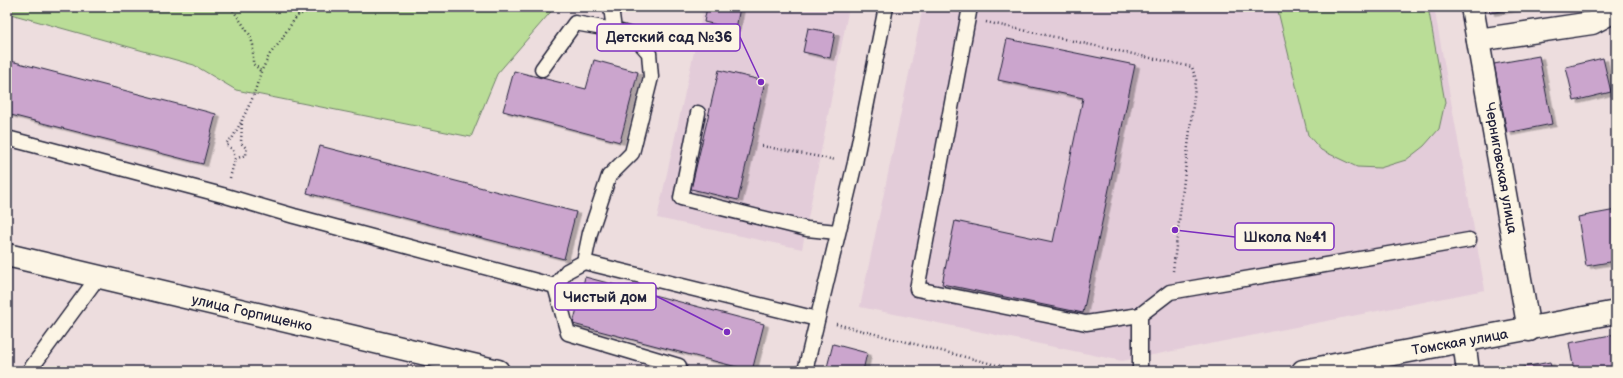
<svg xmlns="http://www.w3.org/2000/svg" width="1623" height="378" viewBox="0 0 1623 378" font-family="'Balsamiq Sans',sans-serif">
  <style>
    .built { fill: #e3ccd9 }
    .green { fill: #badd97; stroke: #6e8069 }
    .building { fill: #cba5cd; stroke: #22223b; filter: url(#shadow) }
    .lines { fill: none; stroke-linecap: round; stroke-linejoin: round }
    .service-casing { stroke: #22223b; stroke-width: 17 }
    .minor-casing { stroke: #22223b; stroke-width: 25 }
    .secondary-casing { stroke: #22223b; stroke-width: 25 }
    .path { stroke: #22223b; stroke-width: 2.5; stroke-dasharray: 1 3; stroke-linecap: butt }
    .service { stroke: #fcf5e5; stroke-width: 14 }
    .minor { stroke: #fcf5e5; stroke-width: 22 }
    .secondary { stroke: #fcf5e5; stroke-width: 22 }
    .labels { text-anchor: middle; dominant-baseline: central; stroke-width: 3.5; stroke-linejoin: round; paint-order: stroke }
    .street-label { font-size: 14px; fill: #22223b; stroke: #fcf5e5 }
    .leader { fill: none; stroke: #7b2cbf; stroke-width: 1.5 }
    .callout-dot { fill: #7b2cbf; stroke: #fcf5e5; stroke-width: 1.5 }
    .callout { fill: #fcf5e5; stroke: #7b2cbf; stroke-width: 1.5 }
    .callout-label { font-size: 15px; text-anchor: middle; font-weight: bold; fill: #22223b }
  </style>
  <defs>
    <filter id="shadow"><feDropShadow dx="4.5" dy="2.5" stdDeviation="0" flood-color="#0004"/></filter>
  </defs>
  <rect width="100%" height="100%" fill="#edddde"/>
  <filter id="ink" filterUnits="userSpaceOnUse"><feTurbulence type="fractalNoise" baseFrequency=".025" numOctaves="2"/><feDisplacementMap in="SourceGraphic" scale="8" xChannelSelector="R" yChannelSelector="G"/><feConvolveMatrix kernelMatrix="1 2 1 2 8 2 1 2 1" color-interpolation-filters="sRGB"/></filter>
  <g filter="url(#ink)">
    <g class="built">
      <path d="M704,7H849L802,249L657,218Z"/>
      <path d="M923,7H1434L1485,290L1122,361L860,307Z"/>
    </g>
    <g class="green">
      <path d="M7,7H555L497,74L471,137L236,90L194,65L7,13Z"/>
      <path d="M1277,7H1428L1445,102L1439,129L1424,146L1406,160L1380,168L1357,167L1321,150L1308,135Z"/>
    </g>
    <g class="building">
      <path d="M707,7H740L736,29L704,22Z"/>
      <path d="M1489,7H1526L1490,13Z"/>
      <path d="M808,28L835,33L830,58L803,52Z"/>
      <path d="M1007,39L1135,65L1083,313L942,284L955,221L1053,242L1083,98L998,80Z"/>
      <path d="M1539,56L1552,124L1507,133L1494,64Z"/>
      <path d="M1603,58L1611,92L1574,101L1566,67Z"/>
      <path d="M7,60L216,114L203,164L7,114Z"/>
      <path d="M594,60L638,72L620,142L503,111L514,71L586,89Z"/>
      <path d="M719,70L765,81L738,200L691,189Z"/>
      <path d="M320,146L576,212L564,259L307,193Z"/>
      <path d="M1616,210V261L1586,266L1578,217Z"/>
      <path d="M585,277L764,324L752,371L573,324Z"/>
      <path d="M1616,334V371H1574L1569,343Z"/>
      <path d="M833,344L867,353L863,371H826Z"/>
      <path d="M1550,362L1552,371H1503Z"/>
      <path d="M727,367L742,371H726Z"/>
    </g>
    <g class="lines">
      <defs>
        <g id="service">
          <path d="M970,7L917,289L1086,323L1140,315"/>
          <path d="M542,69L575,23L614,30"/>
          <path d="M698,113L681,198L807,229L837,232"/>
          <path d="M7,138L226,196L294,216L555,286L567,271L584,262L817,319"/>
          <path d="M584,262L590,233L609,176L632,153L651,77L649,53L634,36L614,30L611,7"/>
          <path d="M555,286L568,333L679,366"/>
          <path d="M29,371L98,277"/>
          <path d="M805,371L855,163L886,7"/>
          <path d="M1140,371V315L1170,292L1469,240"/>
        </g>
        <g id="minor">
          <path d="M1472,7L1529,330"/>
          <path d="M1478,40L1592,23L1616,10"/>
          <path d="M1464,341L1468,371"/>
          <path d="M1303,371L1616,312"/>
        </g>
        <path id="secondary" d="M7,255L498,371"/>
      </defs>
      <use href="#service" class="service-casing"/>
      <use href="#minor" class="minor-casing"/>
      <use href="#secondary" class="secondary-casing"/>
      <g class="path">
        <path d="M231,7L250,35L253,45V64L258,68L261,72"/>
        <path d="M298,15L303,7"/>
        <path d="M986,22L1192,67L1196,80L1173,271"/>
        <path d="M762,146L836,160"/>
        <path d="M235,159L233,150L226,144L229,140L232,139L241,122"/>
        <path d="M230,178L235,159L246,155L247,149L241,143L242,120L253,97L261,72L270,54L281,41L287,30L297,16L317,7"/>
        <path d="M836,324L1020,371"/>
      </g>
      <use href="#service" class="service"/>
      <use href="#minor" class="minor"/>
      <use href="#secondary" class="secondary"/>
    </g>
  </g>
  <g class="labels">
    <g class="street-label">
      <text transform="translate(1501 168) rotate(80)">Черниговская улица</text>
      <text transform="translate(252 313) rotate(13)">улица Горпищенко</text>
      <text transform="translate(1460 342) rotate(-10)">Томская улица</text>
    </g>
  </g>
  <path class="leader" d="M761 82L740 37M1175 230L1235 237M727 332L656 296"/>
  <g class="callout-dot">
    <circle cx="761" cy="82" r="4"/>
    <circle cx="1175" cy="230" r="4"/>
    <circle cx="727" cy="332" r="4"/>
  </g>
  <g class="callout">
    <rect x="597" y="24" width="143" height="27" rx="4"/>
    <rect x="1235" y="223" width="99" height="27" rx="4"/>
    <rect x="555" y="283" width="101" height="27" rx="4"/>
  </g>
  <g class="callout-label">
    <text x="669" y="42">Детский сад №36</text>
    <text x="1285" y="242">Школа №41</text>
    <text x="605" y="302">Чистый дом</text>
  </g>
  <rect width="1623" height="378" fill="none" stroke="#fcf5e5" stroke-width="24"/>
  <rect x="12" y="12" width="1599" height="354" fill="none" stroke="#22223b" stroke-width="1.5" filter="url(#ink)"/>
</svg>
